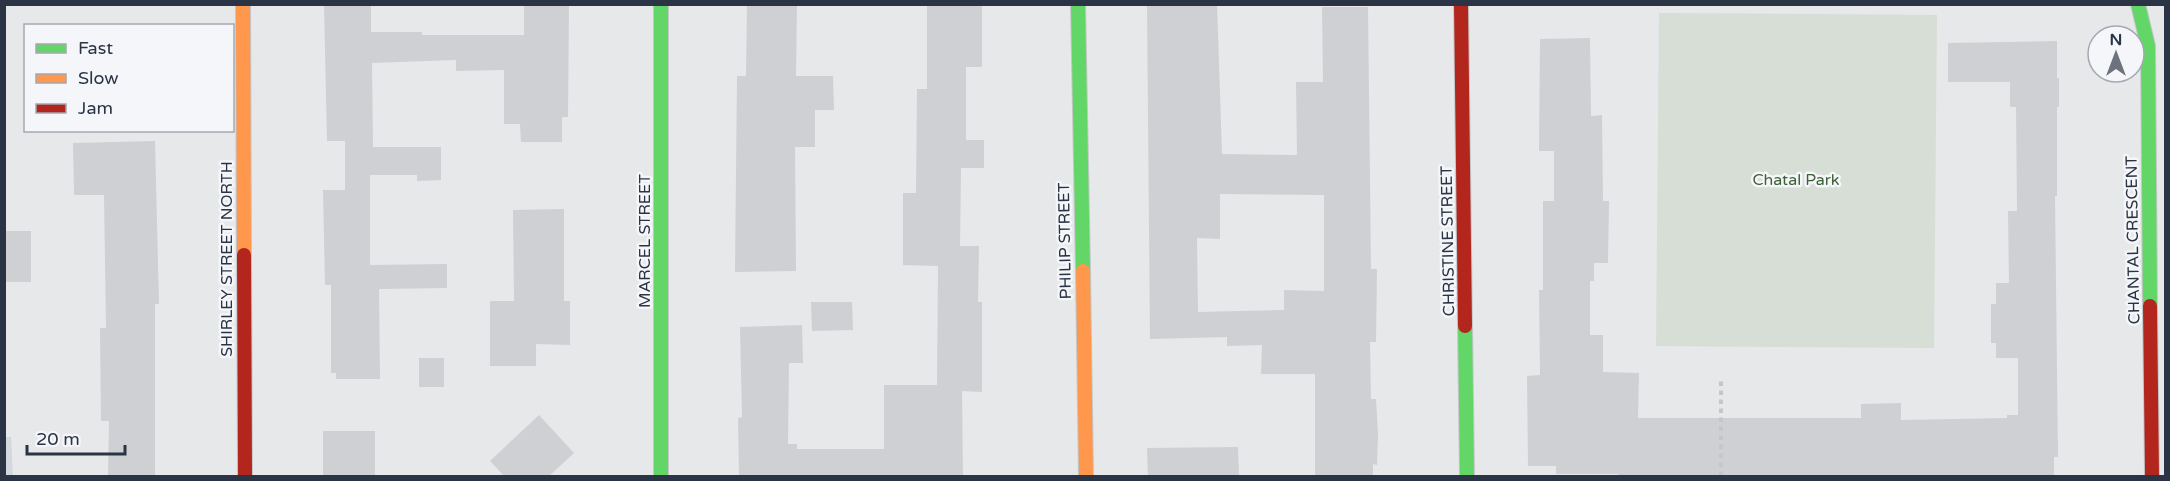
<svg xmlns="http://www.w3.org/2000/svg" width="2170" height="481" viewBox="0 0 2170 481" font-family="'Varela Round',sans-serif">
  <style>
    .built { fill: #d4d7dd }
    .green { fill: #d6ded6 }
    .building { fill: #ced0d3; fill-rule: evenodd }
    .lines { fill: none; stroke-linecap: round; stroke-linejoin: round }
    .fast-casing { stroke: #c4c6c8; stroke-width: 16 }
    .slow-casing { stroke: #c4c6c8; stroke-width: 16 }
    .jam-casing { stroke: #c4c6c8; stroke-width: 16 }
    .path { stroke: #c5c6ca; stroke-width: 4; stroke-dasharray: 4.5 4.5; stroke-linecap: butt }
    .fast { stroke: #63d668; stroke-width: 14 }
    .slow { stroke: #ff974d; stroke-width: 14 }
    .jam { stroke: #b3261e; stroke-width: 14 }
    .labels { text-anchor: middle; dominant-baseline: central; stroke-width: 5; stroke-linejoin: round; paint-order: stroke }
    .park-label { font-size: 16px; fill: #3f6138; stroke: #f4f6f9 }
    .street-label { font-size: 16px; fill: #2b3445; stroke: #f4f6f9 }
  </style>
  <rect width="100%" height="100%" fill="#e6e8ea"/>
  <path class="built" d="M5,437H11L13,476H5Z"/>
  <path class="green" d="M1659,13L1937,15L1934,348L1656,346Z"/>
  <g class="building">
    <path d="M324,4H371V32H422V35H524V4H569L568,117H562V142H521L520,124H504V70L456,71V60L372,63L373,147H441V180L417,181V175H370V265L447,264V288L379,289L380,379H336V373H331V285H325L323,190H345V141H327Z"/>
    <path d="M747,4H797L796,76H833L834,110H815V147H795L796,271L735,272L737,76H746Z"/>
    <path d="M927,4H982V67H966V140H984V168H961L960,246H979L978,302H982V392L962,391L963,477H739L738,418L742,417L740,327L802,325L803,363H789L788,444H797V449H884V385H937L938,266L903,265V193H916L917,89H927Z"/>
    <path d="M1147,4H1217L1222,154L1297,155L1296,82H1323L1322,7H1368L1371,269H1377L1376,342H1370L1371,399H1376L1378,434L1377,465L1373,464V477H1315V374H1261L1262,345L1227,346V337L1150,339ZM1220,194L1324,195V291L1284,290V310L1198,312L1197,238L1220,239Z"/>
    <path d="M1590,38L1591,116L1602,115L1603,201H1609L1608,263H1594V281H1590V335H1603V372L1639,373L1638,418H1861V404L1901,403V420L2007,418V415H2018V358H1996V343H1991V304H1996V283H2009L2008,211H2017L2016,107H2010V82H1948V43L2057,41V78H2059V107H2057V196H2055L2058,457H2054V477H1618V474H1556V466H1528L1527,376L1540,375L1539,290H1543V201H1554V151H1539L1540,39Z"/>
    <path d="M155,141L159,304H155V477H108L109,421H101L100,328H106L104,195H74L73,143Z"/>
    <path d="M564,209V301H570V345L536,344V366H490V301H514L513,210Z"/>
    <rect x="4" y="231" width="27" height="51"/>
    <path d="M811,302H852L853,330L812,331Z"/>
    <rect x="419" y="358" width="25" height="29"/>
    <path d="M539,415L574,453L548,477H505L490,461Z"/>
    <rect x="323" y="431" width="52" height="46"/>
    <path d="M1238,447L1239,477H1148L1147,448Z"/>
  </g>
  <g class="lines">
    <defs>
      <g id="fast">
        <path d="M661,4V476"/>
        <path d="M1078,4L1083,271"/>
        <path d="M2138,4L2148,46L2150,306"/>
        <path d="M1465,326L1467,476"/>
      </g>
      <g id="slow">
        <path d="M243,4L244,255"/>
        <path d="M1083,271L1086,476"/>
      </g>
      <g id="jam">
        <path d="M1461,4L1465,326"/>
        <path d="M244,255L245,476"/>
        <path d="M2150,306L2152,476"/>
      </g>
    </defs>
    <use href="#fast" class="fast-casing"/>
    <use href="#slow" class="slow-casing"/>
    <use href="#jam" class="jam-casing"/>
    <path class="path" d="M1721,476V377"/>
    <use href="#fast" class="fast"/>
    <use href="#slow" class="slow"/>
    <use href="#jam" class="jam"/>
  </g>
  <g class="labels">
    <g class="park-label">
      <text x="1796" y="180">Chatal Park</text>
    </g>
    <g class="street-label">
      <text transform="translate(2133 240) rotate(-91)">CHANTAL CRESCENT</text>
      <text transform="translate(645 241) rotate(-90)">MARCEL STREET</text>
      <text transform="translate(1065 241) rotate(-91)">PHILIP STREET</text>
      <text transform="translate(1448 241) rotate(-91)">CHRISTINE STREET</text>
      <text transform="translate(227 259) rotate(-90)">SHIRLEY STREET NORTH</text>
    </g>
  </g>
  <rect width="2170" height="481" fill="none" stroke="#2b3445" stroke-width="12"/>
  <rect x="24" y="24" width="210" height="108" fill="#f4f6f9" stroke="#a4a8b1" stroke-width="1.5"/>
  <rect x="36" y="44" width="30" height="9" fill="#63d668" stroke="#a4a8b1" stroke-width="1.5"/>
  <text x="78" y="54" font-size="18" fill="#2b3445">Fast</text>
  <rect x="36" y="74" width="30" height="9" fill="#ff974d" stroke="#a4a8b1" stroke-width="1.5"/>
  <text x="78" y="84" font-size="18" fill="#2b3445">Slow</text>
  <rect x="36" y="104" width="30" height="9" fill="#b3261e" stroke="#a4a8b1" stroke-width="1.5"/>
  <text x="78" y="114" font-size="18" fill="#2b3445">Jam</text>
  <g transform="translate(2116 54)"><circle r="28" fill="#f4f6f9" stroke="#a4a8b1" stroke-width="1.5"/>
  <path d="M0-4.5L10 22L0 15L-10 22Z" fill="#6c737f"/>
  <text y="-9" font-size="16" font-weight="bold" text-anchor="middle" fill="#2b3445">N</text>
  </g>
  <path d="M27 445v9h98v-9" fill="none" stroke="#2b3445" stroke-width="3"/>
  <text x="36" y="445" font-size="18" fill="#2b3445" stroke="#f4f6f9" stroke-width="4.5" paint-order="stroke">20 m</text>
</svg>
